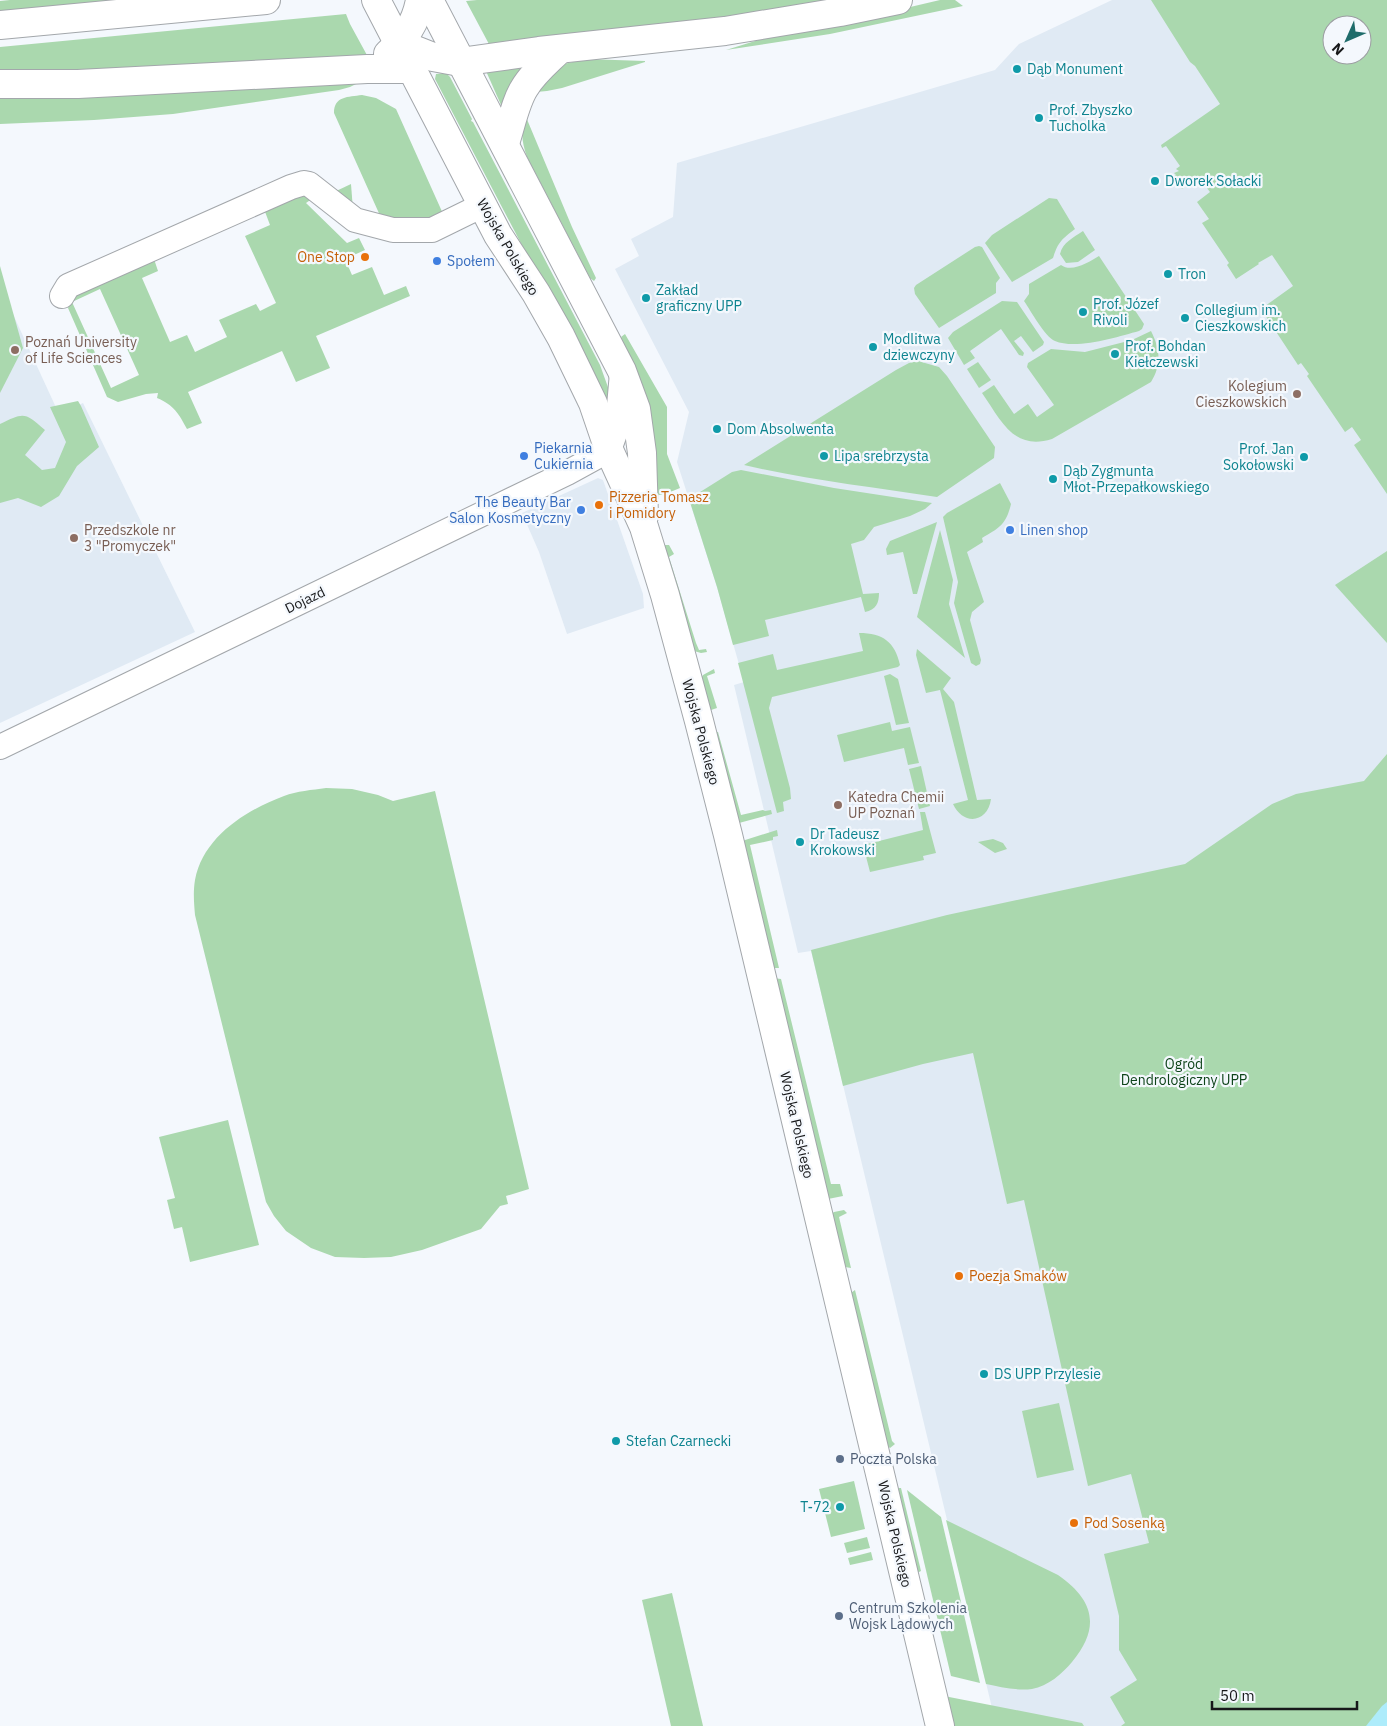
<svg xmlns="http://www.w3.org/2000/svg" width="1387" height="1726" viewBox="0 0 1387 1726" font-family="'IBM Plex Sans',sans-serif">
  <style>
    .built { fill: #e0eaf4; fill-rule: evenodd }
    .green { fill: #aad8ae; fill-rule: evenodd }
    .water { fill: #aeecfb }
    .lines { fill: none; stroke-linecap: round; stroke-linejoin: round }
    .street-casing { stroke: #a3a7ab; stroke-width: 26 }
    .secondary-casing { stroke: #a3a7ab; stroke-width: 30 }
    .street { stroke: #fff; stroke-width: 24 }
    .secondary { stroke: #fff; stroke-width: 28 }
    .culture-dot { fill: #0f9aa8; stroke: #f4f8fd; stroke-width: 2 }
    .food-dot { fill: #e8710a; stroke: #f4f8fd; stroke-width: 2 }
    .shop-dot { fill: #3f7fe0; stroke: #f4f8fd; stroke-width: 2 }
    .education-dot { fill: #8d6e63; stroke: #f4f8fd; stroke-width: 2 }
    .service-dot { fill: #5c6f8a; stroke: #f4f8fd; stroke-width: 2 }
    .labels { text-anchor: middle; dominant-baseline: central; stroke-width: 4.5; stroke-linejoin: round; paint-order: stroke }
    .culture-label { font-size: 14px; fill: #0d838f; stroke: #f4f8fd; text-anchor: start }
    .street-label { font-size: 14px; fill: #17181a; stroke: #f4f8fd }
    .food-label { font-size: 14px; fill: #c56008; stroke: #f4f8fd; text-anchor: start }
    .shop-label { font-size: 14px; fill: #366cbe; stroke: #f4f8fd; text-anchor: start }
    .education-label { font-size: 14px; fill: #785e54; stroke: #f4f8fd; text-anchor: start }
    .park-label { font-size: 14px; fill: #0e441a; stroke: #f4f8fd }
    .service-label { font-size: 14px; fill: #4e5e75; stroke: #f4f8fd; text-anchor: start }
  </style>
  <rect width="100%" height="100%" fill="#f4f8fd"/>
  <g class="built">
    <path d="M1112,0H1387V1726H963L992,1708L811,951L798,953L734,685L744,682L717,587L677,462L689,412L615,269L639,256L631,239L673,217L677,163L995,70L1019,44ZM1332,25H1362V55H1332Z"/>
    <path d="M0,286L59,414L83,403L195,632L0,723Z"/>
    <path d="M598,478L603,480L643,594L644,608L567,634L539,552L522,513Z"/>
  </g>
  <g class="green">
    <path d="M10,0H130L0,13V1Z"/>
    <path d="M477,0H848L791,11L490,46L466,1Z"/>
    <path d="M940,0H955L963,6L830,34L726,50L775,35L855,20Z"/>
    <path d="M1151,0H1387V494L1354,445L1361,440L1352,427L1345,432L1307,376L1309,374L1301,363L1298,365L1261,309L1293,286L1272,255L1258,263L1259,264L1236,279L1227,265L1229,263L1202,223L1209,219L1197,202L1210,192L1200,179L1187,188L1186,186L1182,189L1173,176L1176,175L1174,173L1179,171L1176,169L1180,166L1166,146L1162,148L1161,145L1220,104L1195,66L1190,62ZM1332,25H1362V55H1332Z"/>
    <path d="M346,14L350,24L368,57L307,63L0,73V47Z"/>
    <path d="M585,59L645,61V62L562,88L547,91L536,92L538,83L564,64Z"/>
    <path d="M526,66L504,107L501,105L486,71Z"/>
    <path d="M446,73L450,77L472,119L471,121L473,122L600,365L609,390L608,405L595,385L435,79L436,74Z"/>
    <path d="M364,80L350,87L339,90L173,114L94,120L0,124V93Z"/>
    <path d="M362,95L376,98L396,109L444,216L438,219L382,220L334,113C334,96 348,97 362,95Z"/>
    <path d="M526,117L572,227L596,278L594,281L590,278L527,157C522,142 520,132 526,117Z"/>
    <path d="M351,184L353,210L332,193Z"/>
    <path d="M301,193L316,196L306,203L347,243L359,238L365,250L345,259L352,275L372,267L384,295L406,286L410,296L316,336L330,368L296,382L282,351L188,392L202,423L187,429C179,414 174,405 157,398L158,393L146,394L118,402L107,397L68,308L73,294L154,259L158,271L142,278L170,342L187,335L195,352L227,337L219,320L256,304L260,311L276,303L245,236L270,225L264,209ZM100,289L139,375L111,388L72,302Z"/>
    <path d="M1049,198L1057,199L1075,229C1062,239 1058,242 1053,258L1012,282L985,243L992,235Z"/>
    <path d="M1083,231L1095,250L1078,262L1066,263L1060,254C1063,242 1073,238 1083,231Z"/>
    <path d="M979,246L982,247L1000,278L996,283V293L939,328L915,294L914,288L916,285L975,247Z"/>
    <path d="M1099,256L1144,324L1142,329L1139,331C1117,337 1076,350 1055,341C1045,337 1031,311 1024,301L1029,294V284L1061,265C1072,273 1089,262 1099,256Z"/>
    <path d="M0,266L23,348L0,393Z"/>
    <path d="M1002,301L1017,302L1044,342L1043,345L1033,352L1021,336L1014,341L1024,353L1023,356L1019,355L1001,329L970,351L975,358L964,365L948,338L953,332Z"/>
    <path d="M1151,331C1160,349 1162,364 1151,382L1052,439C1013,451 1001,420 982,393L994,385L1014,414L1028,404L1037,417L1054,405L1027,367L1028,363L1051,349L1085,352L1132,340Z"/>
    <path d="M625,334L667,407V454L680,488L663,495H655L633,366L621,337Z"/>
    <path d="M918,361L939,367L947,376L995,447L994,458L937,497C872,487 807,480 744,465L896,370L909,363Z"/>
    <path d="M978,362L991,380L979,388L967,369Z"/>
    <path d="M78,401L81,406L99,447L77,466L59,496L41,507L18,498L0,503V424C24,412 25,412 45,430L25,455L42,470L55,468L66,442L50,407Z"/>
    <path d="M741,470L834,488L932,503L925,509L910,516L874,527L864,540L851,544L863,594L879,593C879,603 876,610 865,612L861,597L765,620L769,636L733,645L717,587L689,499L732,472Z"/>
    <path d="M1000,483L1011,504C1006,525 999,528 982,538L983,542L967,552L984,602L972,612L970,620L981,660L980,664L976,666L971,663L954,603L958,582L943,517L947,513Z"/>
    <path d="M937,522L917,594H913L903,552L887,555L886,549L890,541Z"/>
    <path d="M940,530L953,580L949,604L965,658L917,617Z"/>
    <path d="M664,545H669L674,554L669,557L696,643L699,650L706,649L707,652L701,653L694,651Z"/>
    <path d="M1387,551V643L1335,585Z"/>
    <path d="M859,633C883,633 895,642 900,665L898,667L772,697L769,708L790,788L791,799L783,802L784,811L777,813L738,663L773,654L777,670L863,651Z"/>
    <path d="M917,649L951,678L943,689L954,702L977,800L991,799C988,823 963,826 953,804L968,800L940,690L926,693L916,655Z"/>
    <path d="M714,669L715,673L707,676L717,708L711,710L708,707L699,682L703,675Z"/>
    <path d="M890,674L898,679L909,723L896,725L884,676Z"/>
    <path d="M890,722L892,731L910,727L919,763L908,765L904,748L844,762L837,735Z"/>
    <path d="M713,732H718L741,815L763,810L765,811L771,810L772,814L739,823Z"/>
    <path d="M1387,754V1726H1121L1125,1723L1110,1697L1137,1680L1119,1650V1616L1104,1554L1149,1543L1131,1474L1088,1486L1024,1200L1007,1204L973,1053L923,1064L843,1086L811,950L947,915L1185,864L1272,804L1296,794L1364,781Z"/>
    <path d="M921,766L930,806L919,809L909,769Z"/>
    <path d="M326,788L352,789L378,795L393,801L435,791L529,1189L506,1196L508,1204L500,1206L481,1229L422,1250L391,1257L364,1258L335,1257L311,1248L286,1231L274,1216L266,1202L195,915C194,903 193,892 195,880C203,837 246,810 284,796C297,791 312,790 326,788Z"/>
    <path d="M920,812H925L936,853L923,856L924,860L870,872L863,845L923,830Z"/>
    <path d="M777,830L778,836L773,837V840L750,845L779,968H771L742,841Z"/>
    <path d="M993,839L1003,843L1007,849L995,853L978,842Z"/>
    <path d="M773,978L781,979L831,1184H840L843,1196L828,1199Z"/>
    <path d="M228,1120L259,1245L190,1262L182,1227L174,1229L167,1200L175,1198L159,1137Z"/>
    <path d="M844,1210L847,1213L839,1217L851,1268L845,1267L830,1215L834,1212Z"/>
    <path d="M855,1290L892,1441L895,1444L890,1448L885,1444L848,1295Z"/>
    <path d="M1059,1403L1074,1470L1037,1478L1022,1411Z"/>
    <path d="M854,1481L865,1529L831,1537L819,1489Z"/>
    <path d="M899,1488H901L921,1571L915,1574L898,1505Z"/>
    <path d="M907,1490L941,1517L980,1683L951,1676Z"/>
    <path d="M946,1520L1058,1575C1094,1600 1101,1627 1072,1662C1062,1674 1048,1686 1032,1689C1017,1691 1000,1687 986,1684Z"/>
    <path d="M867,1537L870,1548L847,1553L844,1543Z"/>
    <path d="M871,1552L873,1560L850,1565L848,1558Z"/>
    <path d="M672,1593L703,1726H671L642,1600Z"/>
    <path d="M944,1696L1082,1723L1084,1726H951Z"/>
  </g>
  <path class="water" d="M1387,1702V1726H1366L1382,1706Z"/>
  <g class="lines">
    <defs>
      <g id="street">
        <path d="M62,296L68,286L291,187L304,183L309,184L355,220L393,230H432L483,205"/>
        <path d="M0,747L567,473L609,450L617,428L622,373"/>
      </g>
      <g id="secondary">
        <path d="M376,0L498,235L536,293L561,337L593,403L609,450L644,527L665,595L699,721L728,835L940,1726"/>
        <path d="M429,0L622,371L636,409L642,453L644,516"/>
        <path d="M0,25L266,0"/>
        <path d="M400,44L433,57L460,62L539,51L725,31L840,12L898,0"/>
        <path d="M388,54C405,38 416,23 420,0"/>
        <path d="M0,84H78L367,69H412"/>
        <path d="M505,143C511,126 515,102 525,87C534,72 548,61 560,49"/>
      </g>
    </defs>
    <use href="#street" class="street-casing"/>
    <use href="#secondary" class="secondary-casing"/>
    <use href="#street" class="street"/>
    <use href="#secondary" class="secondary"/>
  </g>
  <g class="culture-dot">
    <circle cx="1017" cy="69" r="5"/>
    <circle cx="1039" cy="118" r="5"/>
    <circle cx="1155" cy="181" r="5"/>
    <circle cx="1168" cy="274" r="5"/>
    <circle cx="646" cy="298" r="5"/>
    <circle cx="1083" cy="312" r="5"/>
    <circle cx="1185" cy="318" r="5"/>
    <circle cx="873" cy="347" r="5"/>
    <circle cx="1115" cy="354" r="5"/>
    <circle cx="717" cy="429" r="5"/>
    <circle cx="824" cy="456" r="5"/>
    <circle cx="1304" cy="457" r="5"/>
    <circle cx="1053" cy="479" r="5"/>
    <circle cx="800" cy="842" r="5"/>
    <circle cx="984" cy="1374" r="5"/>
    <circle cx="616" cy="1441" r="5"/>
    <circle cx="840" cy="1507" r="5"/>
  </g>
  <g class="food-dot">
    <circle cx="365" cy="257" r="5"/>
    <circle cx="599" cy="505" r="5"/>
    <circle cx="959" cy="1276" r="5"/>
    <circle cx="1074" cy="1523" r="5"/>
  </g>
  <g class="shop-dot">
    <circle cx="437" cy="261" r="5"/>
    <circle cx="524" cy="456" r="5"/>
    <circle cx="581" cy="510" r="5"/>
    <circle cx="1010" cy="530" r="5"/>
  </g>
  <g class="education-dot">
    <circle cx="15" cy="350" r="5"/>
    <circle cx="1297" cy="394" r="5"/>
    <circle cx="74" cy="538" r="5"/>
    <circle cx="838" cy="805" r="5"/>
  </g>
  <g class="service-dot">
    <circle cx="840" cy="1459" r="5"/>
    <circle cx="839" cy="1616" r="5"/>
  </g>
  <g class="labels">
    <g class="culture-label">
      <text x="1027" y="69">Dąb Monument</text>
      <text x="1049" y="110">Prof. Zbyszko<tspan x="1049" dy="16">Tucholka</tspan></text>
      <text x="1165" y="181">Dworek Sołacki</text>
      <text x="1178" y="274">Tron</text>
      <text x="656" y="290">Zakład<tspan x="656" dy="16">graficzny UPP</tspan></text>
      <text x="1093" y="304">Prof. Józef<tspan x="1093" dy="16">Rivoli</tspan></text>
      <text x="1195" y="310">Collegium im.<tspan x="1195" dy="16">Cieszkowskich</tspan></text>
      <text x="883" y="339">Modlitwa<tspan x="883" dy="16">dziewczyny</tspan></text>
      <text x="1125" y="346">Prof. Bohdan<tspan x="1125" dy="16">Kiełczewski</tspan></text>
      <text x="727" y="429">Dom Absolwenta</text>
      <text x="1294" y="449" text-anchor="end">Prof. Jan<tspan x="1294" dy="16">Sokołowski</tspan></text>
      <text x="834" y="456">Lipa srebrzysta</text>
      <text x="1063" y="471">Dąb Zygmunta<tspan x="1063" dy="16">Młot-Przepałkowskiego</tspan></text>
      <text x="810" y="834">Dr Tadeusz<tspan x="810" dy="16">Krokowski</tspan></text>
      <text x="994" y="1374">DS UPP Przylesie</text>
      <text x="626" y="1441">Stefan Czarnecki</text>
      <text x="830" y="1507" text-anchor="end">T-72</text>
    </g>
    <g class="street-label">
      <text transform="translate(508 247) rotate(60)">Wojska Polskiego</text>
      <text transform="translate(305 600) rotate(-26)">Dojazd</text>
      <text transform="translate(701 732) rotate(75)">Wojska Polskiego</text>
      <text transform="translate(797 1125) rotate(77)">Wojska Polskiego</text>
      <text transform="translate(895 1534) rotate(77)">Wojska Polskiego</text>
    </g>
    <g class="food-label">
      <text x="355" y="257" text-anchor="end">One Stop</text>
      <text x="609" y="497">Pizzeria Tomasz<tspan x="609" dy="16">i Pomidory</tspan></text>
      <text x="969" y="1276">Poezja Smaków</text>
      <text x="1084" y="1523">Pod Sosenką</text>
    </g>
    <g class="shop-label">
      <text x="447" y="261">Społem</text>
      <text x="534" y="448">Piekarnia<tspan x="534" dy="16">Cukiernia</tspan></text>
      <text x="571" y="502" text-anchor="end">The Beauty Bar<tspan x="571" dy="16">Salon Kosmetyczny</tspan></text>
      <text x="1020" y="530">Linen shop</text>
    </g>
    <g class="education-label">
      <text x="25" y="342">Poznań University<tspan x="25" dy="16">of Life Sciences</tspan></text>
      <text x="1287" y="386" text-anchor="end">Kolegium<tspan x="1287" dy="16">Cieszkowskich</tspan></text>
      <text x="84" y="530">Przedszkole nr<tspan x="84" dy="16">3 "Promyczek"</tspan></text>
      <text x="848" y="797">Katedra Chemii<tspan x="848" dy="16">UP Poznań</tspan></text>
    </g>
    <g class="park-label">
      <text x="1184" y="1064">Ogród<tspan x="1184" dy="16">Dendrologiczny UPP</tspan></text>
    </g>
    <g class="service-label">
      <text x="850" y="1459">Poczta Polska</text>
      <text x="849" y="1608">Centrum Szkolenia<tspan x="849" dy="16">Wojsk Lądowych</tspan></text>
    </g>
  </g>
  <g transform="translate(1347 40) rotate(225)"><circle r="24" fill="#f4f8fd" stroke="#9c9ea2"/>
  <path d="M0-4L9 19L0 12L-9 19Z" fill="#1f6c6b"/>
  <text y="-8" font-size="14" font-weight="bold" text-anchor="middle" fill="#17181a">N</text>
  </g>
  <path d="M1212 1701v8h145v-8" fill="none" stroke="#17181a" stroke-width="2.5"/>
  <text x="1220" y="1701" font-size="15" fill="#17181a" stroke="#f4f8fd" stroke-width="4" paint-order="stroke">50 m</text>
</svg>
